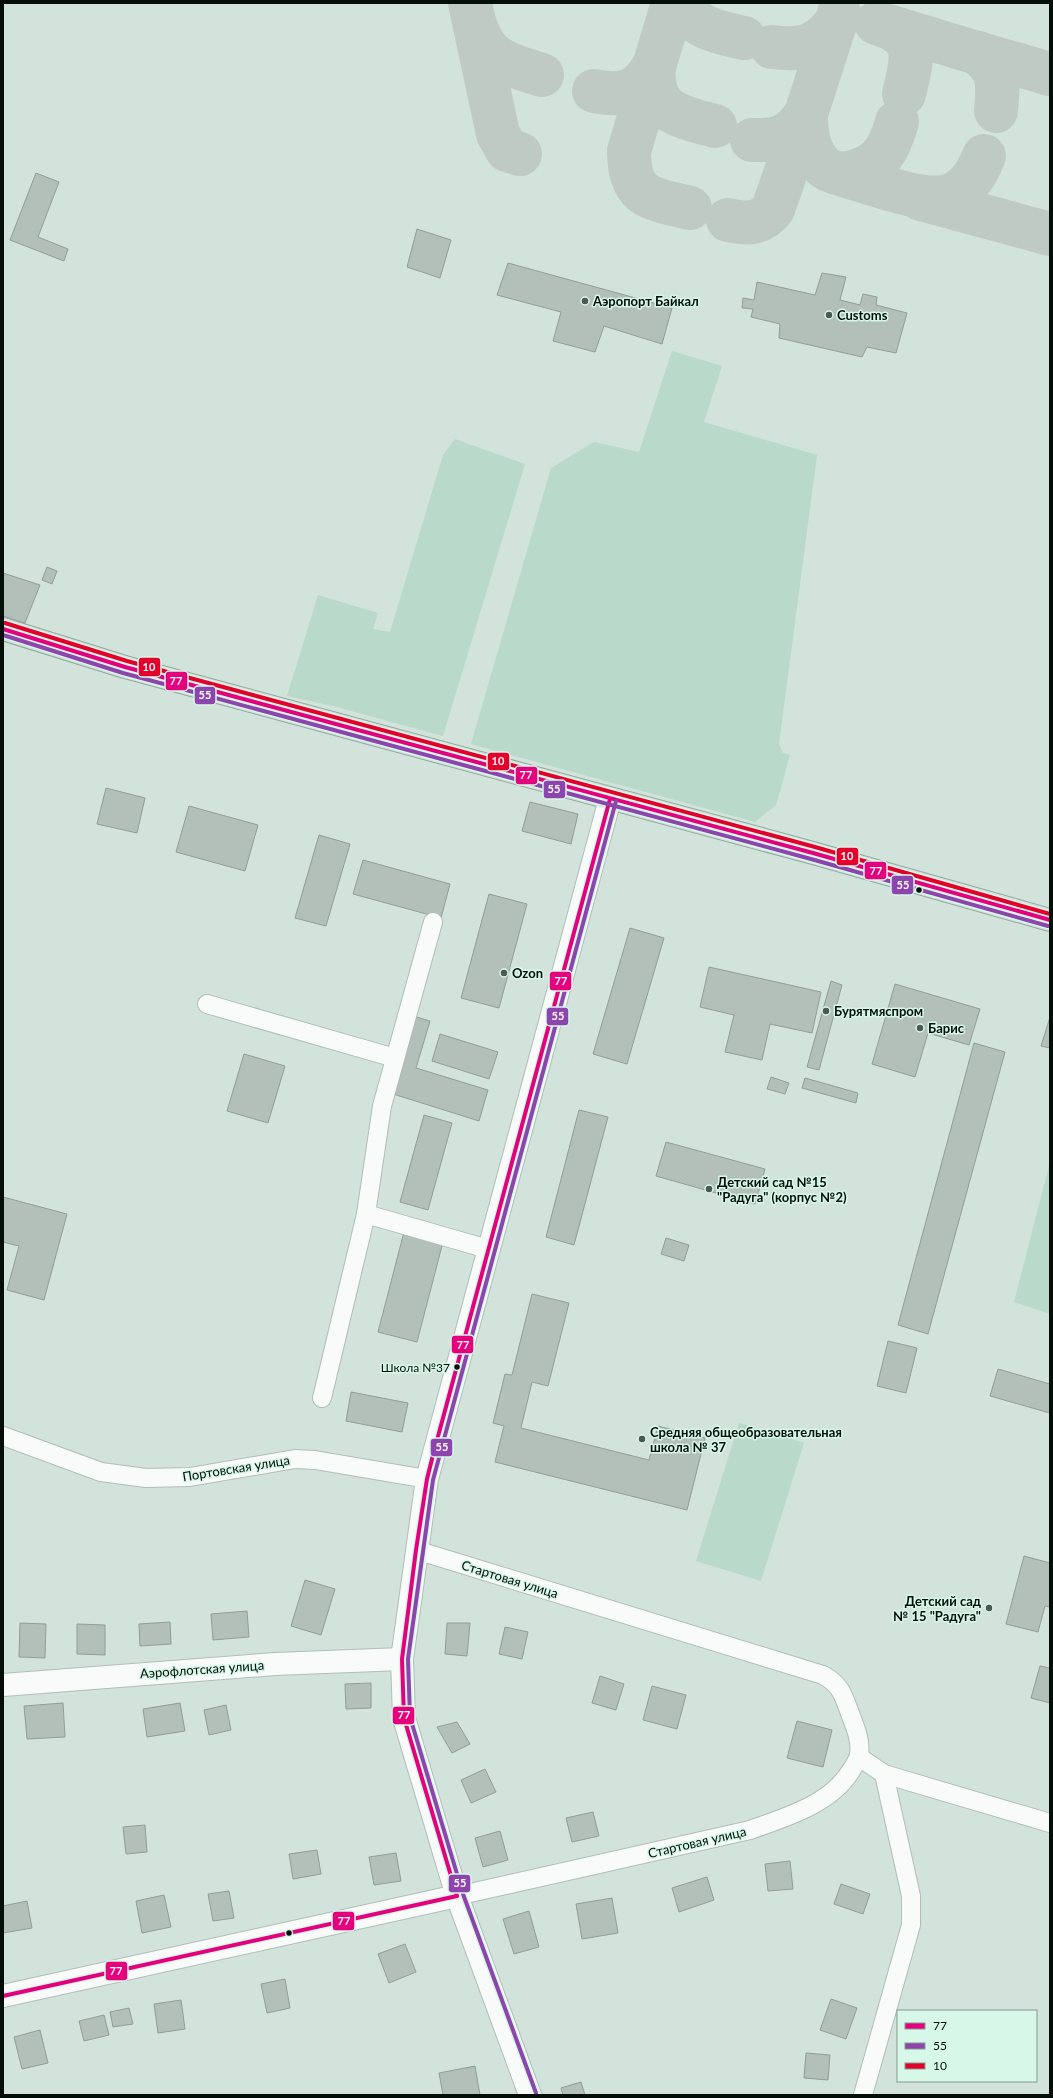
<svg xmlns="http://www.w3.org/2000/svg" width="1053" height="2098" viewBox="0 0 1053 2098" font-family="Lato,sans-serif">
  <style>
    .green { fill: #b9d9ca }
    .lines { fill: none; stroke-linecap: round; stroke-linejoin: round }
    .taxiway { stroke: #c0cac5; stroke-width: 44 }
    .building { fill: #b2c0b9; stroke: #909e97 }
    .street-casing { stroke: #b0beb7; stroke-width: 20 }
    .secondary-casing { stroke: #b0beb7; stroke-width: 24 }
    .highway-casing { stroke: #93a99f; stroke-width: 24 }
    .street { stroke: #f8fbf9; stroke-width: 18 }
    .secondary { stroke: #f8fbf9; stroke-width: 22 }
    .highway { stroke: #d3e1db; stroke-width: 22 }
    .bus-1-casing { stroke: #d7f8e8; stroke-width: 7 }
    .bus-2-casing { stroke: #d7f8e8; stroke-width: 7 }
    .bus-3-casing { stroke: #d7f8e8; stroke-width: 7 }
    .bus-1 { stroke: #e5007d; stroke-width: 4 }
    .bus-2 { stroke: #8e44ad; stroke-width: 4 }
    .bus-3 { stroke: #e4002b; stroke-width: 4 }
    .poi-dot { fill: #4c5952; stroke: #d7f8e8; stroke-width: 1.5 }
    .bus-dot { fill: #040e09; stroke: #d7f8e8; stroke-width: 1.5 }
    .labels { text-anchor: middle; dominant-baseline: central; stroke-width: 3; stroke-linejoin: round; paint-order: stroke }
    .bus-label { font-size: 12px; fill: #040e09; stroke: #d7f8e8; text-anchor: end }
    .poi-label { font-size: 13px; font-weight: bold; fill: #040e09; stroke: #d7f8e8; text-anchor: start }
    .street-label { font-size: 13px; fill: #040e09; stroke: #d7f8e8 }
    .line-badge { stroke: #d7f8e8; stroke-width: 1.5 }
    .badge-label { font-size: 11px; text-anchor: middle; font-weight: bold; fill: #fff }
  </style>
  <rect width="100%" height="100%" fill="#d1e3da"/>
  <g class="green">
    <path d="M672,351L722,366L704,422L817,455L779,744L783,753L790,755L776,805L755,822L471,744L551,468L594,442L639,452Z"/>
    <path d="M455,439L525,464L443,736L333,706L287,696L318,595L378,613L373,629L390,632L443,455Z"/>
    <path d="M1050,1162V1314L1014,1302Z"/>
    <path d="M739,1423L804,1443L761,1581L696,1561Z"/>
  </g>
  <g class="lines">
    <g class="taxiway">
      <path d="M470,3L498,134L507,150L520,154"/>
      <path d="M673,3L629,151C629,199 651,198 690,208"/>
      <path d="M683,3C691,28 721,33 744,38"/>
      <path d="M876,23C920,36 913,58 904,94"/>
      <path d="M475,25C486,61 510,65 542,75"/>
      <path d="M888,26L977,53C1001,70 998,85 996,111"/>
      <path d="M772,47C797,50 813,49 830,30C835,24 838,21 839,13"/>
      <path d="M977,53L1050,74"/>
      <path d="M654,66C650,112 678,116 715,126"/>
      <path d="M594,91C622,97 639,92 654,66"/>
      <path d="M752,140C779,141 790,137 806,114L835,24"/>
      <path d="M840,174C856,179 873,184 889,189C934,202 964,207 984,156"/>
      <path d="M921,199L1050,234"/>
      <path d="M728,220C747,224 760,225 773,209L806,114C805,146 819,185 859,170C869,167 879,160 885,151C891,142 894,132 897,122"/>
    </g>
  </g>
  <g class="building">
    <path d="M36,173L59,182L38,237L68,249L64,261L10,240Z"/>
    <path d="M417,229L451,240L440,278L407,267Z"/>
    <path d="M508,263L672,308L662,344L604,326L595,352L553,341L561,312L497,295Z"/>
    <path d="M822,273L846,277L840,300L860,305L863,294L877,297L876,305L907,313L896,353L867,347L862,357L779,338L780,324L751,317L753,309L742,308L743,298L754,300L757,282L815,295Z"/>
    <path d="M47,567L57,571L52,584L42,580Z"/>
    <path d="M3,573L40,585L25,623L3,616Z"/>
    <path d="M106,788L145,798L137,833L97,824Z"/>
    <path d="M530,802L578,814L571,844L522,831Z"/>
    <path d="M189,806L258,825L245,871L176,852Z"/>
    <path d="M319,835L350,844L326,926L295,918Z"/>
    <path d="M363,860L450,884L441,918L353,894Z"/>
    <path d="M489,894L527,904L499,1008L461,998Z"/>
    <path d="M630,928L664,938L627,1064L593,1054Z"/>
    <path d="M709,967L821,992L812,1033L770,1024L762,1060L725,1052L734,1015L700,1007Z"/>
    <path d="M831,981L842,985L819,1070L807,1067Z"/>
    <path d="M895,984L980,1009L969,1045L928,1033L915,1077L872,1064Z"/>
    <path d="M413,1016L430,1021L416,1068L488,1090L479,1121L390,1093Z"/>
    <path d="M1050,1017V1048L1041,1046Z"/>
    <path d="M440,1034L498,1052L489,1079L432,1061Z"/>
    <path d="M974,1043L1005,1052L928,1334L898,1325Z"/>
    <path d="M244,1054L285,1066L268,1123L227,1111Z"/>
    <path d="M771,1077L789,1083L785,1094L767,1089Z"/>
    <path d="M805,1078L858,1093L856,1103L802,1088Z"/>
    <path d="M579,1110L608,1117L574,1245L546,1237Z"/>
    <path d="M424,1115L452,1123L428,1210L400,1202Z"/>
    <path d="M666,1142L765,1169L755,1204L656,1176Z"/>
    <path d="M3,1197L67,1214L44,1300L7,1290L19,1246L3,1242Z"/>
    <path d="M404,1232L443,1242L417,1342L378,1332Z"/>
    <path d="M666,1238L689,1245L684,1261L661,1254Z"/>
    <path d="M532,1294L569,1303L548,1386L532,1382L521,1428L649,1460L658,1426L705,1438L687,1510L495,1462L504,1426L493,1423L505,1374L512,1375Z"/>
    <path d="M888,1341L917,1348L906,1393L877,1386Z"/>
    <path d="M998,1369L1050,1384V1413L990,1396Z"/>
    <path d="M351,1392L408,1403L402,1432L346,1421Z"/>
    <path d="M1024,1556L1050,1563V1607L1045,1606L1038,1632L1006,1624Z"/>
    <path d="M305,1580L335,1589L321,1635L291,1626Z"/>
    <path d="M247,1611L249,1637L213,1640L211,1614Z"/>
    <path d="M170,1622L171,1644L140,1646L139,1624Z"/>
    <path d="M20,1623L46,1624L45,1658L19,1657Z"/>
    <path d="M447,1623H470L467,1656L445,1654Z"/>
    <path d="M77,1624L105,1625V1655L77,1654Z"/>
    <path d="M505,1627L528,1632L522,1659L499,1654Z"/>
    <path d="M1040,1666L1050,1668V1703L1031,1698Z"/>
    <path d="M600,1676L624,1684L616,1710L592,1703Z"/>
    <path d="M371,1683V1708L346,1709L345,1684Z"/>
    <path d="M652,1686L686,1695L677,1729L643,1720Z"/>
    <path d="M63,1703L65,1737L27,1739L24,1706Z"/>
    <path d="M180,1703L185,1731L147,1737L143,1709Z"/>
    <path d="M226,1705L231,1730L209,1735L204,1710Z"/>
    <path d="M797,1721L832,1730L823,1767L787,1758Z"/>
    <path d="M457,1722L470,1744L452,1753L437,1727Z"/>
    <path d="M485,1769L496,1792L471,1803L461,1780Z"/>
    <path d="M593,1812L599,1836L572,1842L566,1818Z"/>
    <path d="M145,1825L147,1852L126,1854L123,1827Z"/>
    <path d="M500,1831L508,1860L483,1867L475,1838Z"/>
    <path d="M317,1850L321,1874L293,1879L289,1854Z"/>
    <path d="M396,1853L401,1881L374,1885L369,1857Z"/>
    <path d="M790,1861L793,1889L768,1891L765,1864Z"/>
    <path d="M707,1877L714,1900L679,1912L672,1888Z"/>
    <path d="M841,1884L870,1894L863,1914L834,1904Z"/>
    <path d="M229,1891L234,1918L213,1921L208,1894Z"/>
    <path d="M164,1895L171,1927L142,1933L136,1901Z"/>
    <path d="M612,1898L618,1933L582,1939L576,1904Z"/>
    <path d="M27,1901L32,1928L3,1933V1906Z"/>
    <path d="M529,1911L539,1947L514,1954L503,1919Z"/>
    <path d="M405,1944L416,1972L389,1983L378,1954Z"/>
    <path d="M285,1979L290,2008L267,2013L261,1984Z"/>
    <path d="M831,1999L857,2008L846,2039L820,2030Z"/>
    <path d="M181,2000L185,2029L158,2033L154,2004Z"/>
    <path d="M129,2008L133,2024L113,2027L110,2012Z"/>
    <path d="M104,2015L109,2035L84,2041L79,2021Z"/>
    <path d="M40,2030L48,2063L22,2069L14,2037Z"/>
    <path d="M806,2053L830,2055L828,2080L804,2078Z"/>
    <path d="M475,2066L480,2095H443L439,2073Z"/>
    <path d="M581,2082L585,2095H563L561,2088Z"/>
  </g>
  <g class="lines">
    <defs>
      <g id="street">
        <path d="M433,922L382,1106L366,1214L488,1249"/>
        <path d="M207,1004L395,1058"/>
        <path d="M322,1398L366,1214"/>
        <path d="M3,1436L101,1472L146,1478L190,1477L295,1459L315,1460L427,1479"/>
        <path d="M416,1550L823,1675C842,1685 844,1698 851,1716C856,1729 861,1741 859,1755C858,1760 855,1764 852,1769C832,1804 786,1817 750,1830L457,1896"/>
        <path d="M859,1757L884,1774L911,1896V1925L863,2095"/>
        <path d="M884,1774L1050,1823"/>
      </g>
      <g id="secondary">
        <path d="M3,1685L275,1664L402,1659"/>
        <path d="M3,1996L457,1896"/>
        <path d="M530,2095L457,1896L404,1718L402,1659L427,1479L610,799"/>
      </g>
      <path id="highway" d="M3,629L125,667L813,853L1050,920"/>
    </defs>
    <use href="#street" class="street-casing"/>
    <use href="#secondary" class="secondary-casing"/>
    <use href="#highway" class="highway-casing"/>
    <use href="#street" class="street"/>
    <use href="#secondary" class="secondary"/>
    <use href="#highway" class="highway"/>
    <defs>
      <g id="bus-1">
        <path d="M3,629L125,667L813,853L1050,920"/>
        <path d="M457,1896L404,1718L402,1659L416,1550L427,1479L433,1455L610,799"/>
        <path d="M3,1996L457,1896"/>
      </g>
      <g id="bus-2">
        <path d="M3,635L123,673L811,859L1048,926"/>
        <path d="M536,2093L463,1894L410,1717L408,1659L433,1480L616,801"/>
      </g>
      <path id="bus-3" d="M5,623L127,661L815,847L1050,914"/>
    </defs>
    <use href="#bus-1" class="bus-1-casing"/>
    <use href="#bus-2" class="bus-2-casing"/>
    <use href="#bus-3" class="bus-3-casing"/>
    <use href="#bus-1" class="bus-1"/>
    <use href="#bus-2" class="bus-2"/>
    <use href="#bus-3" class="bus-3"/>
  </g>
  <g class="poi-dot">
    <circle cx="585" cy="301" r="4"/>
    <circle cx="829" cy="315" r="4"/>
    <circle cx="504" cy="973" r="4"/>
    <circle cx="826" cy="1011" r="4"/>
    <circle cx="920" cy="1028" r="4"/>
    <circle cx="709" cy="1189" r="4"/>
    <circle cx="642" cy="1439" r="4"/>
    <circle cx="989" cy="1608" r="4"/>
  </g>
  <g class="bus-dot">
    <circle cx="919" cy="890" r="3.5"/>
    <circle cx="457" cy="1367" r="3.5"/>
    <circle cx="289" cy="1933" r="3.5"/>
  </g>
  <g class="labels">
    <g class="bus-label">
      <text x="450" y="1367">Школа №37</text>
    </g>
    <g class="poi-label">
      <text x="593" y="301">Аэропорт Байкал</text>
      <text x="837" y="315">Customs</text>
      <text x="512" y="973">Ozon</text>
      <text x="834" y="1011">Бурятмяспром</text>
      <text x="928" y="1028">Барис</text>
      <text x="717" y="1182">Детский сад №15<tspan x="717" dy="15">"Радуга" (корпус №2)</tspan></text>
      <text x="650" y="1432">Средняя общеобразовательная<tspan x="650" dy="15">школа № 37</tspan></text>
      <text x="981" y="1601" text-anchor="end">Детский сад<tspan x="981" dy="15">№ 15 "Радуга"</tspan></text>
    </g>
    <g class="street-label">
      <text transform="translate(236 1468) rotate(-9)">Портовская улица</text>
      <text transform="translate(510 1579) rotate(17)">Стартовая улица</text>
      <text transform="translate(202 1669) rotate(-4)">Аэрофлотская улица</text>
      <text transform="translate(697 1842) rotate(-13)">Стартовая улица</text>
    </g>
  </g>
  <g class="line-badge">
    <rect x="138" y="657" width="23" height="20" rx="4" fill="#e4002b"/>
    <rect x="165" y="671" width="23" height="20" rx="4" fill="#e5007d"/>
    <rect x="194" y="686" width="22" height="19" rx="4" fill="#8e44ad"/>
    <rect x="487" y="752" width="23" height="19" rx="4" fill="#e4002b"/>
    <rect x="515" y="766" width="23" height="19" rx="4" fill="#e5007d"/>
    <rect x="543" y="780" width="23" height="19" rx="4" fill="#8e44ad"/>
    <rect x="836" y="847" width="23" height="19" rx="4" fill="#e4002b"/>
    <rect x="864" y="861" width="23" height="19" rx="4" fill="#e5007d"/>
    <rect x="891" y="875" width="23" height="20" rx="4" fill="#8e44ad"/>
    <rect x="549" y="971" width="23" height="20" rx="4" fill="#e5007d"/>
    <rect x="546" y="1007" width="23" height="19" rx="4" fill="#8e44ad"/>
    <rect x="451" y="1335" width="23" height="19" rx="4" fill="#e5007d"/>
    <rect x="430" y="1438" width="23" height="19" rx="4" fill="#8e44ad"/>
    <rect x="392" y="1706" width="23" height="19" rx="4" fill="#e5007d"/>
    <rect x="448" y="1874" width="23" height="19" rx="4" fill="#8e44ad"/>
    <rect x="332" y="1911" width="23" height="20" rx="4" fill="#e5007d"/>
    <rect x="105" y="1961" width="23" height="20" rx="4" fill="#e5007d"/>
  </g>
  <g class="badge-label">
    <text x="149" y="671">10</text>
    <text x="176" y="685">77</text>
    <text x="205" y="699">55</text>
    <text x="498" y="765">10</text>
    <text x="526" y="779">77</text>
    <text x="554" y="793">55</text>
    <text x="847" y="860">10</text>
    <text x="876" y="875">77</text>
    <text x="903" y="889">55</text>
    <text x="561" y="985">77</text>
    <text x="558" y="1020">55</text>
    <text x="463" y="1349">77</text>
    <text x="442" y="1451">55</text>
    <text x="404" y="1719">77</text>
    <text x="460" y="1887">55</text>
    <text x="344" y="1925">77</text>
    <text x="116" y="1975">77</text>
  </g>
  <rect width="1053" height="2098" fill="none" stroke="#040e09" stroke-width="8"/>
  <rect x="897" y="2010" width="140" height="72" fill="#d7f8e8" stroke="#839a8f"/>
  <rect x="905" y="2023" width="20" height="6" fill="#e5007d" stroke="#839a8f"/>
  <text x="933" y="2030" font-size="12" fill="#040e09">77</text>
  <rect x="905" y="2043" width="20" height="6" fill="#8e44ad" stroke="#839a8f"/>
  <text x="933" y="2050" font-size="12" fill="#040e09">55</text>
  <rect x="905" y="2063" width="20" height="6" fill="#e4002b" stroke="#839a8f"/>
  <text x="933" y="2070" font-size="12" fill="#040e09">10</text>
</svg>
